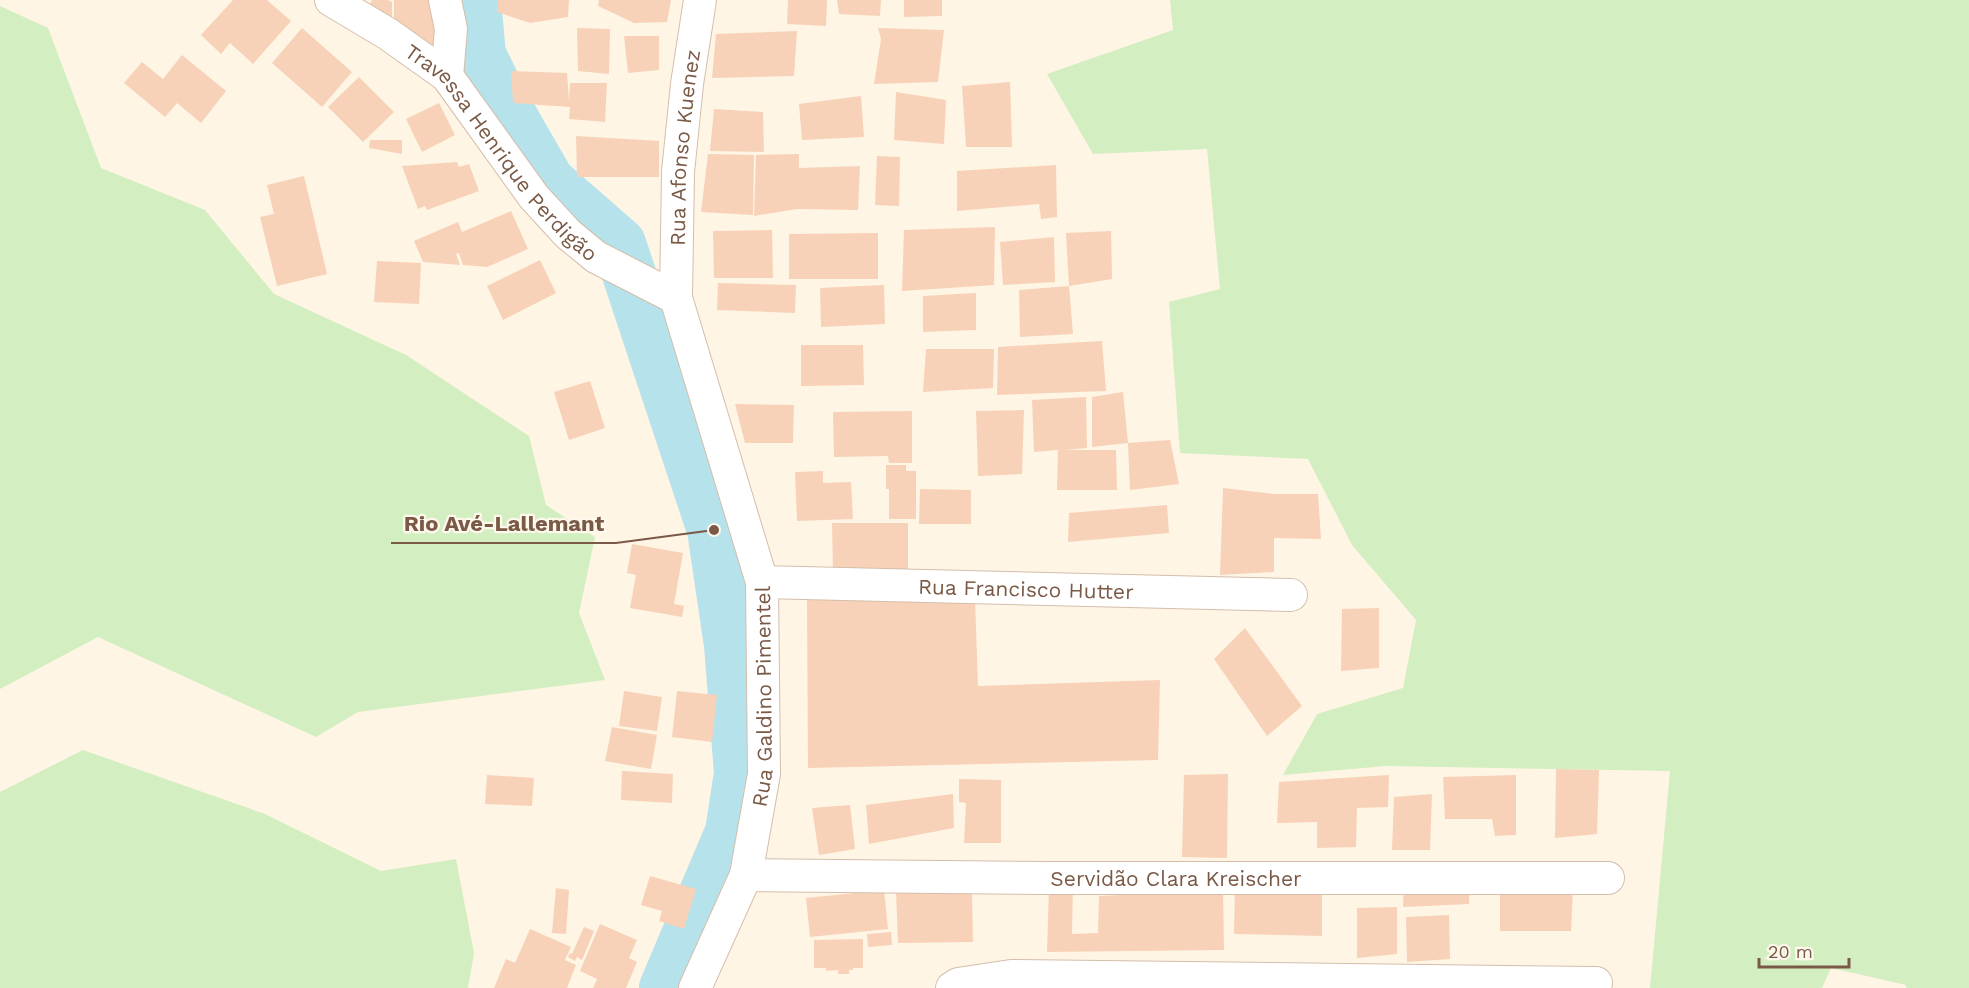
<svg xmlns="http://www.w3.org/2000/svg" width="1969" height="988" viewBox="0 0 1969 988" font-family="'Work Sans',sans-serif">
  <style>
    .green { fill: #d3eec1 }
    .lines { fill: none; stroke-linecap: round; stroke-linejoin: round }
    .river { stroke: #b6e2eb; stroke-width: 54 }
    .building { fill: #f7d2b9 }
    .minor-casing { stroke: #d4beab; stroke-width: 34 }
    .minor { stroke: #fff; stroke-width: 32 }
    .labels { text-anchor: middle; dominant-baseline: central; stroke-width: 4.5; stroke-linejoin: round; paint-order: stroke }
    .street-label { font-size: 21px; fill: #7a5946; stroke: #fff8ed }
    .leader { fill: none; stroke: #7a5946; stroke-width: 2 }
    .callout-dot { fill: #7a5946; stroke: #fff8ed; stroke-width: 2 }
    .callout-label { font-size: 22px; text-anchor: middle; font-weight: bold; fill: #7a5946; stroke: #fff8ed; stroke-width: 4.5; stroke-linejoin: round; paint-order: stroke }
  </style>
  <rect width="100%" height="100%" fill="#fff5e4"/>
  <g class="green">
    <path d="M1170,0H1969V988H1906V985L1831,968L1822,988H1650L1670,771L1386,766L1283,775L1317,714L1403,688L1416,620L1352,545L1308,459L1180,453L1169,302L1220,289L1207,149L1093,154L1047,74L1173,30Z"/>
    <path d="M0,6L48,28L101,168L205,210L274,294L406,355L529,436L546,505L595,537L579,613L605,680L358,712L316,737L98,637L0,689Z"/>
    <path d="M83,750L265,814L381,871L456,859L474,953L468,988H0V792Z"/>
  </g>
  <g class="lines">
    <path class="river" d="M474,0L479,55L502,102L548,182L619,244L714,530L731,645L741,773L732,832L666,988"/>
  </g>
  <g class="building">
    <path d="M233,0H267L291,21L253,64L230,43L221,54L201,35Z"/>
    <path d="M372,0H388L392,2V22L368,7Z"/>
    <path d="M394,0H436L440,44L429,52L394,24Z"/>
    <path d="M498,0H569L568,17L530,23L497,12Z"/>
    <path d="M599,0H671L667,22L634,23L598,6Z"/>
    <path d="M788,0H827L826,26L787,24Z"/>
    <path d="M837,0H881L880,16L839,14Z"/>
    <path d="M904,0H942V16L904,17Z"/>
    <path d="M302,28L352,72L322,107L272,63Z"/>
    <path d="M577,28L610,29L609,74L578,71Z"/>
    <path d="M878,28L944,30L938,82L874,84L881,39Z"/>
    <path d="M797,31L794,76L712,78L716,34Z"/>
    <path d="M624,36H659V70L628,73Z"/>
    <path d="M182,55L226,91L201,123L177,103L165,117L124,83L142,62L163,79Z"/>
    <path d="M511,71L567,73L569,101L570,83H607L605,122L569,119L570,107L513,103Z"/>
    <path d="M359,77L394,112L363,142L328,107Z"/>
    <path d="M1010,82L1012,147H966L962,86Z"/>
    <path d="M896,92L946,100L944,144L894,140Z"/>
    <path d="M861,96L864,137L802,140L799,104Z"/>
    <path d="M439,103L455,135L422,152L406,119Z"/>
    <path d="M714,109L763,112L764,152L710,151Z"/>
    <path d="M576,136L659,141V177H577Z"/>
    <path d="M370,140H402V154L369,148Z"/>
    <path d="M708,154L754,155L753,215L701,212Z"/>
    <path d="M799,154V168L860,166L858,210L797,209L754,216L756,155Z"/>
    <path d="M877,156L900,157L899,206L875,205Z"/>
    <path d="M457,162L459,167L469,164L479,191L427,210L425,206L418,209L402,166Z"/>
    <path d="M1056,165L1057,217L1041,219L1039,204L957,211V171Z"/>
    <path d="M304,176L327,274L277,286L260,217L274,214L267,185Z"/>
    <path d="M511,211L528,249L487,267L463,265L459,253L456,254L460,265L423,262L414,241L458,222L462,232Z"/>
    <path d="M995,227L994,285L902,291L904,230Z"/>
    <path d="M772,230L773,278H714L713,231Z"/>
    <path d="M1111,231L1112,279L1069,286L1066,233Z"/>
    <path d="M878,233V279H789V234Z"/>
    <path d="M1054,237L1055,282L1003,285L1000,242Z"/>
    <path d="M540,260L556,293L503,320L487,286Z"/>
    <path d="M377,261L421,263L419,304L374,302Z"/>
    <path d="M718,283L796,285L795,313L717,310Z"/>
    <path d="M884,285L885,324L821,327L820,288Z"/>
    <path d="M1069,286L1073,334L1020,337L1019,290Z"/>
    <path d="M976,293V330L923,332V296Z"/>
    <path d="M1102,341L1106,391L997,395L998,347Z"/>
    <path d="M801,345H863L864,385L801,386Z"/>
    <path d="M926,349H994L993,388L923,392Z"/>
    <path d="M590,381L605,428L569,440L554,392Z"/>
    <path d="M1123,392L1128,443L1092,447V397Z"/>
    <path d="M1086,397L1087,448L1065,450H1116L1117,490H1057L1058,450L1034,452L1032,400Z"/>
    <path d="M735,404L794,405L793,443H745Z"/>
    <path d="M1024,410L1022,474L978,476L976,411Z"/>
    <path d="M912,411V463H889L888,456L834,457L833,412Z"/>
    <path d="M1170,440L1179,484L1130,490L1128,443Z"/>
    <path d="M886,465H906V471H916V519H889V489H886Z"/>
    <path d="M823,471V483L851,482L853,519L797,521L795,472Z"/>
    <path d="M1223,488L1275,494H1318L1321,539L1274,538V572L1220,575Z"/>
    <path d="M920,489L971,490V524H919Z"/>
    <path d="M1167,505L1169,533L1068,542L1069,513Z"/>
    <path d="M832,523H908V574H833Z"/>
    <path d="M632,544L683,553L674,604L684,606L682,617L630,608L636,575L627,573Z"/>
    <path d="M975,598L978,686L1160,680L1158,760L808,768L807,600Z"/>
    <path d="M1379,608V668L1341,671L1342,609Z"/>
    <path d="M1245,628L1302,706L1267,736L1214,659Z"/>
    <path d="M624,691L662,697L657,731L619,726Z"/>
    <path d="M677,691L717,695L712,742L672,737Z"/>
    <path d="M612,727L657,735L651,769L605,761Z"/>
    <path d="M1556,769L1599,770L1597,834L1555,838Z"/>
    <path d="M622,771L673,774L672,803L621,800Z"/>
    <path d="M1228,774L1227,858L1182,857L1184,775Z"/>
    <path d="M487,775L534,778L532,806L485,804Z"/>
    <path d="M1389,775L1388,807L1357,808L1356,847L1317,848V822L1277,823L1279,782Z"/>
    <path d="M1516,775V835L1495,836L1492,819H1445L1443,777Z"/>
    <path d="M959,779L1001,780V843H964L966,803L959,802Z"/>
    <path d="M953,794L954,828L869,844L866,805Z"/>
    <path d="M1432,794L1430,850H1392L1394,797Z"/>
    <path d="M850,805L855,849L819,855L812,808Z"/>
    <path d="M650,876L696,889L684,929L659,921L662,911L641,905Z"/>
    <path d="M1404,879L1470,880L1469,904L1403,907Z"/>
    <path d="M1073,884L1072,934L1098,933L1099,896L1223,890L1224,950L1047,952L1049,887Z"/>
    <path d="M1235,885H1322V936L1234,934Z"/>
    <path d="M1573,887L1571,931H1500V891Z"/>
    <path d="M556,888L569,890L566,934L552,933Z"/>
    <path d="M884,890L888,929L810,937L806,898Z"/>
    <path d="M972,892L973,942L898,943L896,893Z"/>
    <path d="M1397,907V954L1357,958V908Z"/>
    <path d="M1449,915L1450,959L1407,962L1406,917Z"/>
    <path d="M600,924L637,940L629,958L637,962L626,988H593L597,979L580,971Z"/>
    <path d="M584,927L594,931L582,960L577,957L575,961L568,957L570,953L572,954Z"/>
    <path d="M530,929L571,947L565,960L576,965L567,988H494L506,959L515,963Z"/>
    <path d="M891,932L892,945L868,947L867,934Z"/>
    <path d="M863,939V968H853V970H849V974H838V970L826,971V968H814V940Z"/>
  </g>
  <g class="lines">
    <defs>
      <g id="minor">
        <path id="s1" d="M331,0L388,34L447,76L534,197L568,234L596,257L676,298"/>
        <path d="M445,0L451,29L447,76"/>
        <path id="s2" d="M762,582L1291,595"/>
        <path id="s3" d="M746,875L1044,878H1608"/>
        <path id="s4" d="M695,988L746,875L764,774L762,582L676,298L678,172L687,84L700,0"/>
        <path d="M952,988L958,984L1011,976L1596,983"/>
      </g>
    </defs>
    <use href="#minor" class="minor-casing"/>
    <use href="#minor" class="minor"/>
  </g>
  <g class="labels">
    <g class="street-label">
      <text stroke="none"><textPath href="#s4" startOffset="866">Rua Afonso Kuenez</textPath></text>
      <text stroke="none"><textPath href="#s1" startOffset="232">Travessa Henrique Perdigão</textPath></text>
      <text stroke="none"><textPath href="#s2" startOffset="264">Rua Francisco Hutter</textPath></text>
      <text stroke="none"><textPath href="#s4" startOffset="304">Rua Galdino Pimentel</textPath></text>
      <text stroke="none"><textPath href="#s3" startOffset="430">Servidão Clara Kreischer</textPath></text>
    </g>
  </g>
  <path class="leader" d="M714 530L616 543H391"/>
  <circle class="callout-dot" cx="714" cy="530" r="6"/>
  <g class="callout-label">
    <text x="504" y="531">Rio Avé‐Lallemant</text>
  </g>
  <path d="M1759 958v9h90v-9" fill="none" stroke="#7a5946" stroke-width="3"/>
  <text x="1768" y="958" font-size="18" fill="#7a5946" stroke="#fff8ed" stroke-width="4.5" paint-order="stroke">20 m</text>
</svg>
